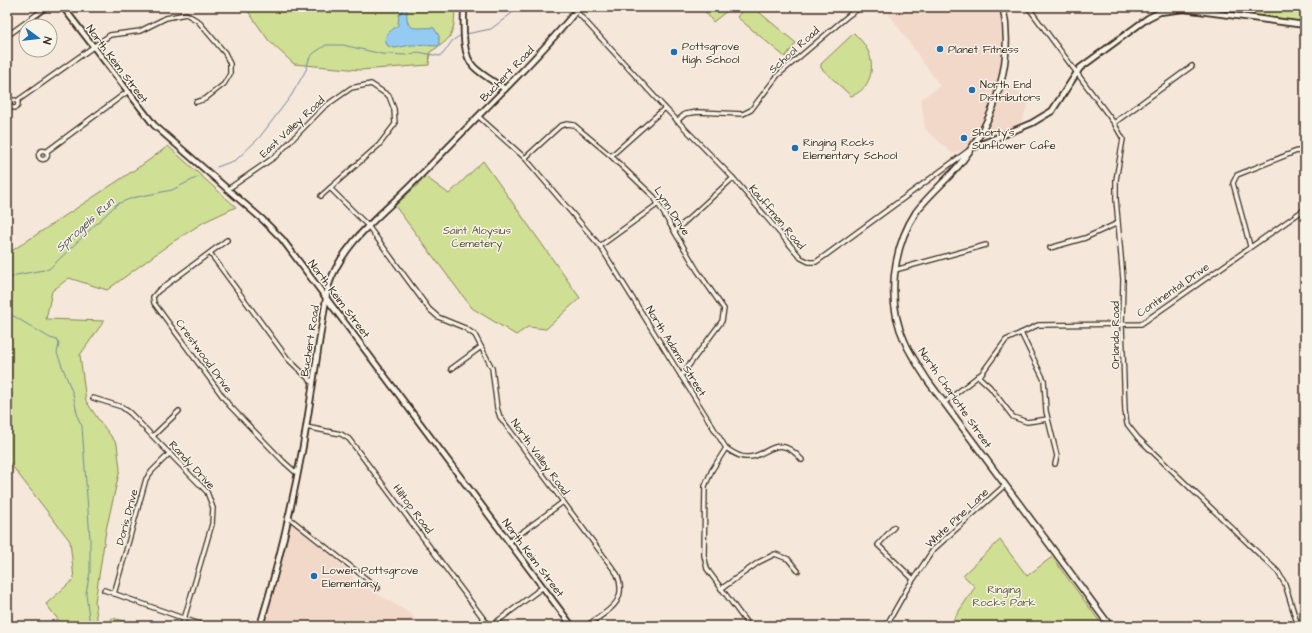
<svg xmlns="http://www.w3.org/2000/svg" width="1312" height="633" viewBox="0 0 1312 633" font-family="'Architects Daughter',sans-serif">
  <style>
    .built { fill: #f2d8c9 }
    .green { fill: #cfdf93; stroke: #858458 }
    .water { fill: #94cbf3; stroke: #708b9e }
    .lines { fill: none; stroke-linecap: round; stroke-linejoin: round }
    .stream { stroke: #708b9e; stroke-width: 1 }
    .minor-casing { stroke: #3b2a1e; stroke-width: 6 }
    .tertiary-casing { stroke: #3b2a1e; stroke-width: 8 }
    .secondary-casing { stroke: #3b2a1e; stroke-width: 8 }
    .minor { stroke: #f7f3e8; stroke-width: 3.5 }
    .tertiary { stroke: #f7f3e8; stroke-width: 4.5 }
    .secondary { stroke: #f7f3e8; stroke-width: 5 }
    .poi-dot { fill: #1f6fb2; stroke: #f7f3e8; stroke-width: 1.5 }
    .labels { text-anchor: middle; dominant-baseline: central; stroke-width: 3; stroke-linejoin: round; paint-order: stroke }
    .poi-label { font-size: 11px; fill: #3b2a1e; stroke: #f7f3e8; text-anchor: start }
    .street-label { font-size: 11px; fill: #3b2a1e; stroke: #f7f3e8 }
    .park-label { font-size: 11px; fill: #594e35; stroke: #f7f3e8 }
    .water-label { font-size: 12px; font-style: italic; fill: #515253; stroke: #f7f3e8 }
  </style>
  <rect width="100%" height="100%" fill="#f5e7da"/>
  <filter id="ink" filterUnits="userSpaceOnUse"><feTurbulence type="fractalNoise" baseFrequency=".025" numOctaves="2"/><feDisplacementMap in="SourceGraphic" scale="8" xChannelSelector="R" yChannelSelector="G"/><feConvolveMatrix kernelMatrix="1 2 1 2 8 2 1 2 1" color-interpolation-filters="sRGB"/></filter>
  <g filter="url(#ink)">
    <g class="built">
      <path d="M884,7H999L1002,22L1001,58L999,80L1030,99L1020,125L953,154L925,129L921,99L940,86Z"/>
      <path d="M291,522L349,571L355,581L411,614L420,626H261Z"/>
    </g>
    <g class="green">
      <path d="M245,7H455C454,33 454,38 430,52L429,65L360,70L294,64L269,41Z"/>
      <path d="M702,7H732L713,22Z"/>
      <path d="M745,7H753L796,43L785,57L737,17Z"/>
      <path d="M1253,7H1305V22L1252,14Z"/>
      <path d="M854,33C859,38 865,44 868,51C876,68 870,90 851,96L821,68V64Z"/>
      <path d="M168,146L236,207L204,222L171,243L107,290L69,278L52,291L46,319L104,321L80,355L86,401L98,419L117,444L120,469L106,530L95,602L98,626H63L46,604L74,579L70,541L9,462L7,463V254L145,163Z"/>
      <path d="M483,161L580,298L546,329L528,327L516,335L472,308L395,206L426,177L449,194Z"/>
      <path d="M1000,540L1027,576L1052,557L1103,626H949L975,587L963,575Z"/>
      <path d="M112,618L130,622L132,626H108Z"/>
    </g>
    <path class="water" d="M405,8L407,10C405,35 418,26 434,28L439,36V46L411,45L395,48L388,46C380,35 392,31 398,25L399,14Z"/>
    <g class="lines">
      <g class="stream">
        <path d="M466,34L491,29L520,7"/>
        <path d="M217,167L236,160L259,138L291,96L306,70L309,59L314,53L326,45H343L382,54L407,55L418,52L439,56L443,54L452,41L461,35"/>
        <path d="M7,279L16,275L49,269L117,204L132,198L172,190L198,177"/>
        <path d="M7,312L50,338L57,340L59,344L57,353L73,394L78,418L82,426L90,539V572L86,593L90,626"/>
      </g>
      <defs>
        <g id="minor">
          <path d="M1028,7L1114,123L1123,139L1116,180V199L1123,279L1122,325L1125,411L1127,424L1138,438L1278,572L1285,584L1298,626"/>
          <path d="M576,11L665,108L733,178L801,258L809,262H816L826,255L968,151"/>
          <path d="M7,36L47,7"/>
          <circle cx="14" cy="104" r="4"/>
          <path d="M17,101L110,35L140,31L166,18L186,14L198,21L225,53L230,64V74L224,84L205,99L196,102"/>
          <path d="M479,117L525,158L600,246L726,448L712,470L705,486L704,555L707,569L749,626"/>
          <path d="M677,121L685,114L698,112L743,114L751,110L778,75L849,15L861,7"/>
          <path d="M1114,123L1192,66"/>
          <circle cx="43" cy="155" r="4.5"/>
          <path d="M46,152L127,92"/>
          <path d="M611,156L665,108"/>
          <path d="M525,158L560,126L567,124L574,125L611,156L654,197L697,270L724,309L722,321L681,376"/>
          <path d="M330,188L368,226L429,309L438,317L465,328L475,335L492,368L497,408L500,417L617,574C629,603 606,612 586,626"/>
          <path d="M228,189L276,156L324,107L351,88L371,84L389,96L394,109L395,124L379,145L321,196"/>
          <path d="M675,231L733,178"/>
          <path d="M227,240L158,291L153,297L154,303L229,405L284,462L294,471L298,472"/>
          <path d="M600,246L658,204"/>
          <path d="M1250,246L1233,183L1237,175L1297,151L1305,153"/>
          <path d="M1050,248L1085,238L1118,223"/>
          <path d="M210,253L288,359L313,383"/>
          <path d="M895,270L986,245"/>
          <path d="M1021,333L1044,380L1046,411L1057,456L1055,464"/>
          <path d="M451,369L481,347"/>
          <path d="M978,376L990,387L1013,417L1027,422L1048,419"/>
          <path d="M93,398L122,407L130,413L207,492L213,508L212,524L182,626"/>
          <path d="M944,403L982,373L1006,340L1038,325L1141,324L1305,209"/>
          <path d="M306,427L341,434L349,439L489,626"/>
          <path d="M153,436L179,411"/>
          <path d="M726,448C732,452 738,457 746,457C767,459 776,430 802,460"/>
          <path d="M288,517L378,588"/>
          <path d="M894,527L878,545L913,579"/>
          <path d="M509,542L563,502"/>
          <path d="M721,589L759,562L775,554L788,559L798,571"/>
          <path d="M104,590L205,626"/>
          <path d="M114,594L146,479L152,471L170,453"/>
          <path d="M491,626L543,587"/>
          <path d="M886,626L907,589L933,550L1004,486"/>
        </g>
        <g id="tertiary">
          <path d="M63,7L154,125L263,220L282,239L572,626"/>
          <path d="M464,7C464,24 461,54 474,67C483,76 495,82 505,89"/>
          <path d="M972,148L1032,123L1052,111L1080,68L1148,18L1160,12L1184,9L1305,25"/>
          <path d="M260,626C278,567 292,506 303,446C312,393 319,340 328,287C342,243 380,216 411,185C443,153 473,121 505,89C529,64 554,39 576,11L573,7"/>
        </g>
        <path id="secondary" d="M1003,7C1014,61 996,117 963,160C949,179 930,193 916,212C892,249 886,302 905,342C911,356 920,368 928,381L1110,626"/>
      </defs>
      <use href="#minor" class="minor-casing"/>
      <use href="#tertiary" class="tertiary-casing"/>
      <use href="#secondary" class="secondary-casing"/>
      <use href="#minor" class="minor"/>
      <use href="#tertiary" class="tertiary"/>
      <use href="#secondary" class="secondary"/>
    </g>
  </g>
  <g class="poi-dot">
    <circle cx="940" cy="49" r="4"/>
    <circle cx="674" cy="52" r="4"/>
    <circle cx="972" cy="90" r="4"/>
    <circle cx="964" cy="138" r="4"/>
    <circle cx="795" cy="148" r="4"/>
    <circle cx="314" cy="576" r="4"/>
  </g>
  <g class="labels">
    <g class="poi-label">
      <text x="682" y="46">Pottsgrove<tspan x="682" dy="13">High School</tspan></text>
      <text x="948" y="49">Planet Fitness</text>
      <text x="980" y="84">North End<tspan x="980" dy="13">Distributors</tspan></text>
      <text x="972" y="132">Shorty's<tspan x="972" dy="13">Sunflower Cafe</tspan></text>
      <text x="803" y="142">Ringing Rocks<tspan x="803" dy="13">Elementary School</tspan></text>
      <text x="322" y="570">Lower Pottsgrove<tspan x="322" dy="13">Elementary</tspan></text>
    </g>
    <g class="street-label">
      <text transform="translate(794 50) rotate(-42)">School Road</text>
      <text transform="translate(117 64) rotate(53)">North Keim Street</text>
      <text transform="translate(507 74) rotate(-46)">Buchert Road</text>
      <text transform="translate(292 127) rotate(-43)">East Valley Road</text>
      <text transform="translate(672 211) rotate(57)">Lynn Drive</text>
      <text transform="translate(777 217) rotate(50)">Kauffman Road</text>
      <text transform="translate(1173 290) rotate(-35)">Continental Drive</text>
      <text transform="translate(339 299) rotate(53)">North Keim Street</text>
      <text transform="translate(1115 335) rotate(-90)">Orlando Road</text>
      <text transform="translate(310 341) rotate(-81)">Buchert Road</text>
      <text transform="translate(676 351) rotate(58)">North Adams Street</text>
      <text transform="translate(204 356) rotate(54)">Crestwood Drive</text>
      <text transform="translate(955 398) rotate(55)">North Charlotte Street</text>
      <text transform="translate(540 457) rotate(54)">North Valley Road</text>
      <text transform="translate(192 465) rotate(47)">Randy Drive</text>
      <text transform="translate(413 509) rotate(53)">Hilltop Road</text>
      <text transform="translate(127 517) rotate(-75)">Doris Drive</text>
      <text transform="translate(957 518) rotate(-43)">White Pine Lane</text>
      <text transform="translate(533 558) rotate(53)">North Keim Street</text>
    </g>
    <g class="park-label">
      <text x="477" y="230">Saint Aloysius<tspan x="477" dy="13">Cemetery</tspan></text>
      <text x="1004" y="589">Ringing<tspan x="1004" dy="13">Rocks Park</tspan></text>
    </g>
    <g class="water-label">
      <text transform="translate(85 225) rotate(-42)">Sprogels Run</text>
    </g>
  </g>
  <rect width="1312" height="633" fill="none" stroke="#f7f3e8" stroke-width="24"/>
  <rect x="12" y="12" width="1288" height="609" fill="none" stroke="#3b2a1e" stroke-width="1.5" filter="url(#ink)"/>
  <g transform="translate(38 38) rotate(105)"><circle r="19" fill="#f7f3e8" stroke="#aca397"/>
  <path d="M0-3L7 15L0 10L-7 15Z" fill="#1f6fb2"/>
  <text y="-6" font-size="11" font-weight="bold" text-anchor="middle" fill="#3b2a1e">N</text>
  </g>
</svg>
